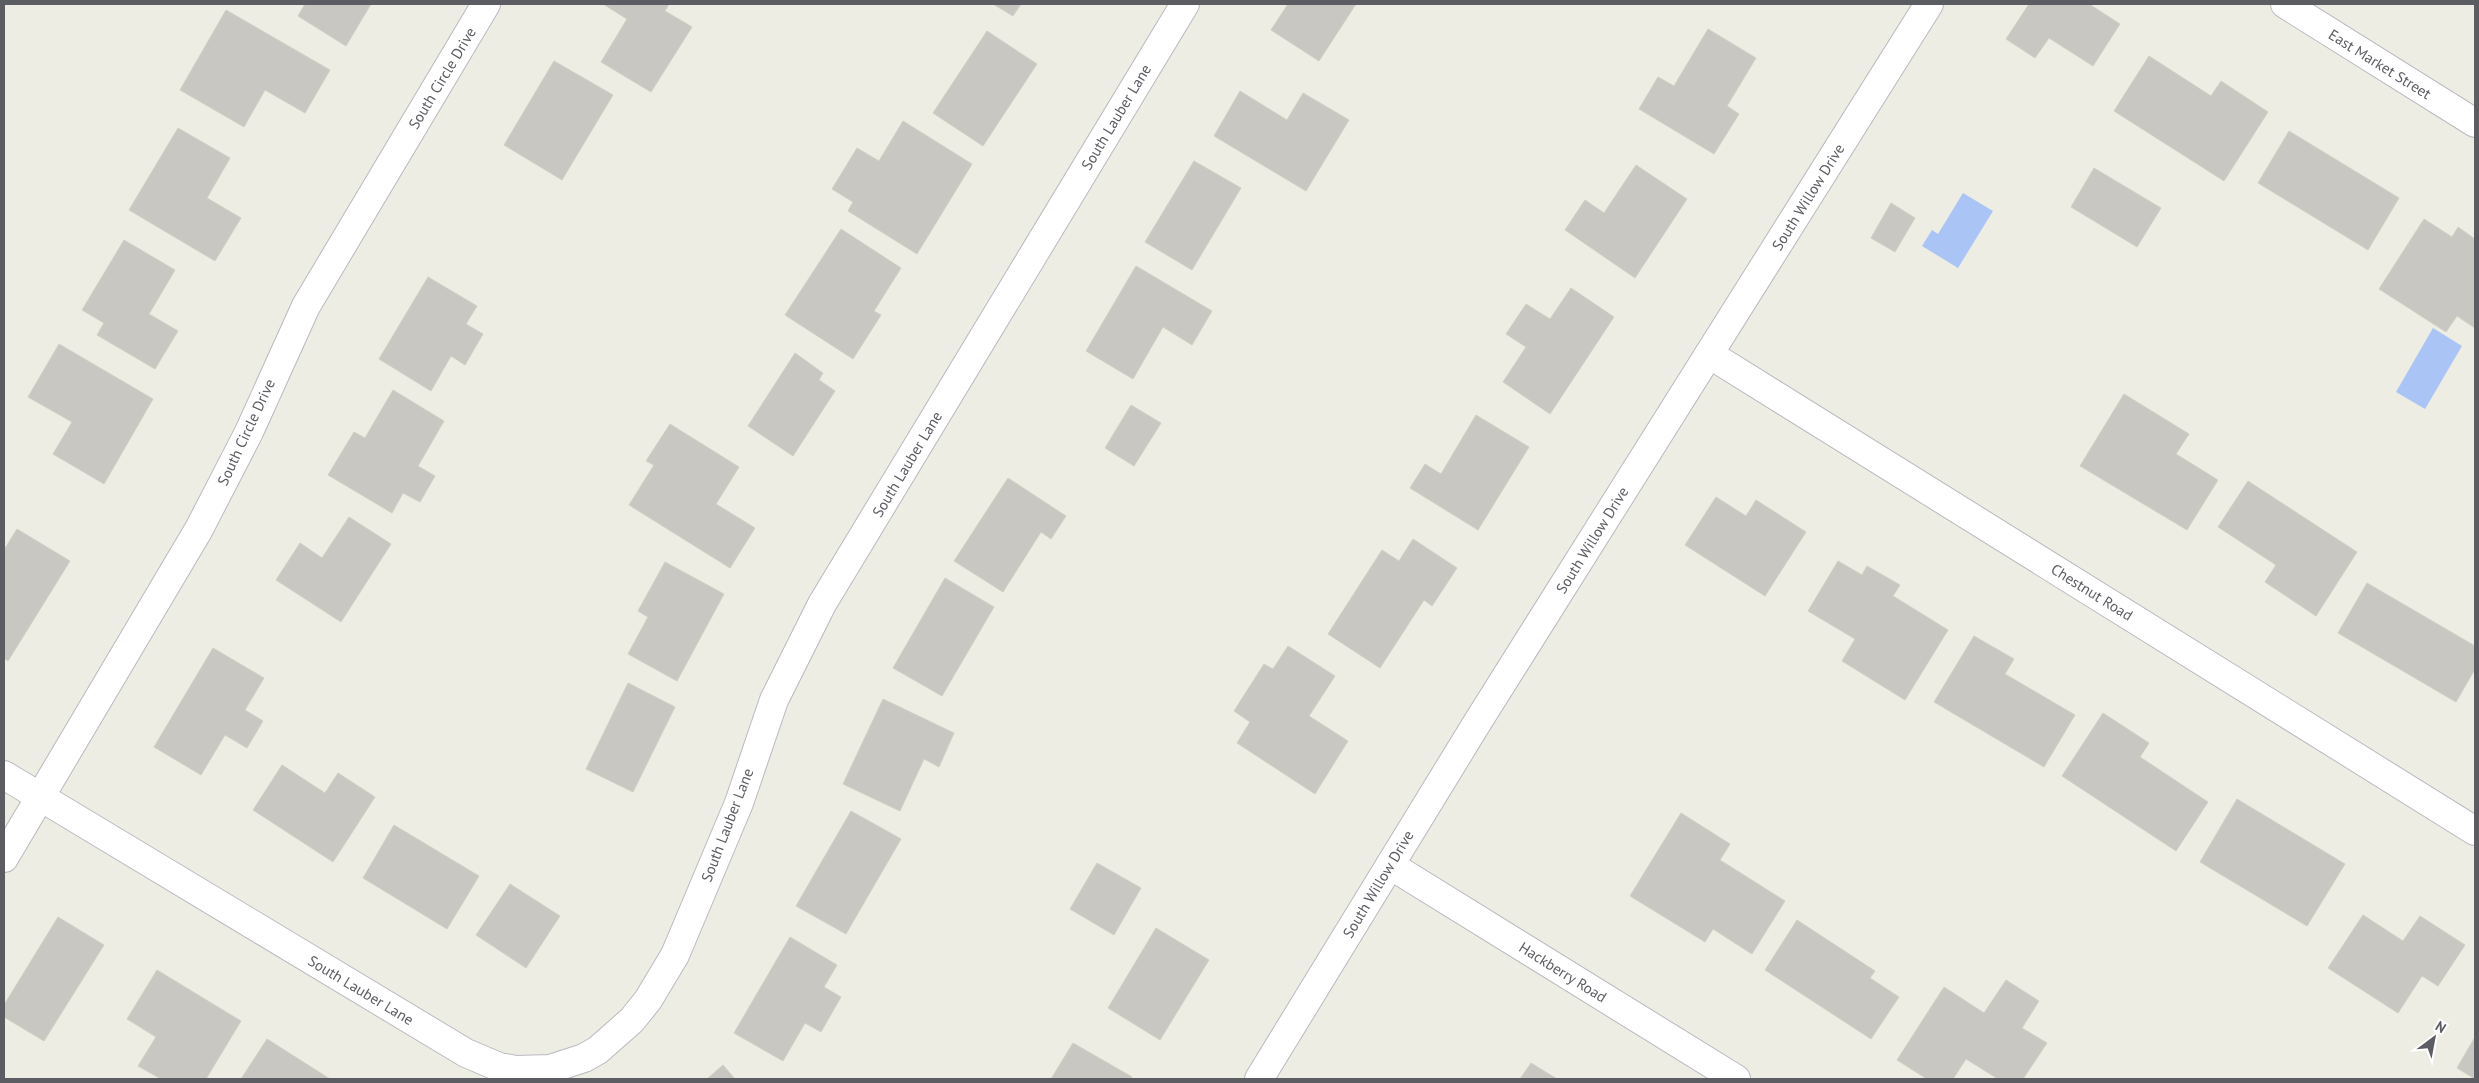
<svg xmlns="http://www.w3.org/2000/svg" width="2479" height="1083" viewBox="0 0 2479 1083" font-family="'PT Sans',sans-serif">
  <style>
    .water { fill: #abc4f6 }
    .building { fill: #c9c7c1; stroke: #d1d0c3 }
    .lines { fill: none; stroke-linecap: round; stroke-linejoin: round }
    .street-casing { stroke: #b9babf; stroke-width: 30 }
    .street { stroke: #fff; stroke-width: 28 }
    .labels { text-anchor: middle; dominant-baseline: central; stroke-width: 5; stroke-linejoin: round; paint-order: stroke }
    .street-label { font-size: 15px; fill: #5c5d63; stroke: #fff }
  </style>
  <rect width="100%" height="100%" fill="#edede4"/>
  <g class="water">
    <path d="M1963,193L1993,211L1958,268L1922,246L1932,230L1938,234Z"/>
    <path d="M2433,328L2462,346L2425,409L2396,392Z"/>
  </g>
  <g class="building">
    <path d="M305,4H371L346,46L298,16Z"/>
    <path d="M603,4H669L665,11L692,27L651,92L601,62L627,19Z"/>
    <path d="M993,4H1021L1013,16Z"/>
    <path d="M1288,4H1356L1319,61L1271,30Z"/>
    <path d="M2029,4H2089L2120,24L2093,66L2049,38L2035,58L2006,39Z"/>
    <path d="M226,10L330,70L305,113L265,90L244,127L180,90Z"/>
    <path d="M1708,29L1756,58L1727,106L1739,114L1714,154L1639,109L1658,77L1674,86Z"/>
    <path d="M987,31L1037,64L983,146L933,113Z"/>
    <path d="M2149,56L2211,96L2221,81L2268,112L2224,181L2114,111Z"/>
    <path d="M554,61L613,95L562,180L504,145Z"/>
    <path d="M1240,91L1287,120L1303,93L1349,120L1306,191L1214,136Z"/>
    <path d="M903,121L972,164L917,254L848,211L853,202L832,189L857,148L879,161Z"/>
    <path d="M178,128L230,158L207,198L241,218L215,261L129,210Z"/>
    <path d="M2289,131L2399,198L2368,250L2258,183Z"/>
    <path d="M1194,161L1241,188L1192,270L1145,242Z"/>
    <path d="M1636,165L1687,199L1635,278L1565,230L1585,200L1604,213Z"/>
    <path d="M2094,168L2161,208L2137,247L2071,207Z"/>
    <path d="M1891,203L1915,218L1895,252L1871,238Z"/>
    <path d="M2424,219L2452,237L2458,227L2475,239V328L2457,316L2446,332L2379,289Z"/>
    <path d="M841,229L901,268L874,311L881,315L853,359L785,315Z"/>
    <path d="M124,240L175,270L149,314L178,331L155,369L97,335L104,323L82,310Z"/>
    <path d="M1136,266L1212,311L1192,345L1163,327L1133,379L1086,351Z"/>
    <path d="M428,277L477,306L466,324L483,334L465,365L451,356L431,391L379,359Z"/>
    <path d="M1571,288L1614,317L1550,414L1503,382L1526,347L1506,334L1526,304L1550,319Z"/>
    <path d="M59,344L153,399L104,484L53,454L72,422L28,397Z"/>
    <path d="M795,353L823,373L819,380L835,391L793,456L748,426Z"/>
    <path d="M393,390L444,421L418,466L435,476L420,502L403,493L392,513L328,475L354,432L365,438Z"/>
    <path d="M2124,394L2189,434L2176,454L2218,480L2187,530L2080,466Z"/>
    <path d="M1131,405L1161,423L1134,466L1105,448Z"/>
    <path d="M1476,415L1529,447L1478,530L1410,488L1425,464L1441,474Z"/>
    <path d="M670,424L739,467L716,504L755,528L730,568L629,505L654,465L646,461Z"/>
    <path d="M1008,478L1066,516L1051,539L1041,532L1003,592L954,561Z"/>
    <path d="M2248,481L2357,552L2316,616L2265,582L2276,565L2218,527Z"/>
    <path d="M1716,497L1746,516L1756,500L1806,532L1765,596L1685,545Z"/>
    <path d="M349,517L391,544L341,622L276,580L300,543L322,558Z"/>
    <path d="M17,529L70,561L8,661L4,658V550Z"/>
    <path d="M1413,539L1457,568L1432,606L1424,600L1380,668L1328,634L1382,550L1399,561Z"/>
    <path d="M1838,561L1862,575L1867,566L1900,585L1893,596L1948,630L1905,700L1842,661L1855,639L1808,611Z"/>
    <path d="M665,562L724,594L677,681L628,654L648,617L638,611Z"/>
    <path d="M945,578L994,607L942,696L893,668Z"/>
    <path d="M2367,583L2475,646V669L2456,702L2338,633Z"/>
    <path d="M1974,636L2014,659L2005,674L2075,715L2044,767L1934,702Z"/>
    <path d="M1288,646L1335,676L1309,716L1348,741L1315,794L1237,743L1250,722L1234,711L1264,664L1273,669Z"/>
    <path d="M213,648L264,678L245,710L263,721L247,748L225,735L201,775L154,747Z"/>
    <path d="M628,683L675,707L633,792L586,769Z"/>
    <path d="M883,699L954,733L939,767L924,759L900,811L843,784Z"/>
    <path d="M2103,713L2149,743L2140,757L2208,802L2176,851L2062,776Z"/>
    <path d="M282,765L325,793L338,773L375,797L333,862L253,810Z"/>
    <path d="M2237,799L2345,864L2307,926L2200,862Z"/>
    <path d="M851,811L901,839L846,934L796,906Z"/>
    <path d="M1681,813L1730,844L1720,860L1785,901L1752,954L1713,929L1705,942L1630,896Z"/>
    <path d="M394,825L479,876L447,929L363,878Z"/>
    <path d="M1097,863L1141,888L1114,935L1070,909Z"/>
    <path d="M510,884L560,916L526,968L476,935Z"/>
    <path d="M2363,915L2403,941L2420,916L2465,945L2438,986L2422,976L2398,1013L2328,968Z"/>
    <path d="M58,917L104,945L44,1041L4,1017V1005Z"/>
    <path d="M1797,920L1875,971L1870,978L1899,997L1871,1039L1765,970Z"/>
    <path d="M1156,928L1209,960L1160,1040L1108,1008Z"/>
    <path d="M790,937L837,965L824,987L841,997L821,1032L805,1023L783,1061L734,1033Z"/>
    <path d="M157,970L241,1021L206,1079H161L138,1066L156,1037L127,1019Z"/>
    <path d="M2006,980L2039,1001L2022,1028L2047,1043L2023,1079H1998L1966,1059L1953,1079H1927L1897,1060L1944,987L1984,1013Z"/>
    <path d="M2475,1037V1079L2457,1068Z"/>
    <path d="M267,1039L330,1079H241Z"/>
    <path d="M1073,1043L1132,1077L1131,1079H1051Z"/>
    <path d="M1531,1063L1557,1079H1520Z"/>
    <path d="M723,1065L735,1079H707Z"/>
  </g>
  <g class="lines">
    <defs>
      <g id="street">
        <path d="M2285,4L2475,123"/>
        <path d="M1709,354L2475,831"/>
        <path d="M4,775L466,1053L499,1067L516,1070L550,1069L584,1058L598,1050L632,1020L648,1000L675,955L739,803L774,700L822,604L1185,4"/>
        <path d="M4,858L199,529L249,432L306,306L486,4"/>
        <path d="M1390,865L1736,1079"/>
        <path d="M1259,1079L1477,723L1929,4"/>
      </g>
    </defs>
    <use href="#street" class="street-casing"/>
    <use href="#street" class="street"/>
  </g>
  <g class="labels">
    <g class="street-label">
      <text transform="translate(2380 64) rotate(32)">East Market Street</text>
      <text transform="translate(442 78) rotate(-59)">South Circle Drive</text>
      <text transform="translate(1116 117) rotate(-59)">South Lauber Lane</text>
      <text transform="translate(1808 197) rotate(-58)">South Willow Drive</text>
      <text transform="translate(246 432) rotate(-65)">South Circle Drive</text>
      <text transform="translate(907 464) rotate(-59)">South Lauber Lane</text>
      <text transform="translate(1592 540) rotate(-58)">South Willow Drive</text>
      <text transform="translate(2092 592) rotate(32)">Chestnut Road</text>
      <text transform="translate(727 825) rotate(-69)">South Lauber Lane</text>
      <text transform="translate(1378 884) rotate(-59)">South Willow Drive</text>
      <text transform="translate(1563 972) rotate(32)">Hackberry Road</text>
      <text transform="translate(361 990) rotate(31)">South Lauber Lane</text>
    </g>
  </g>
  <rect width="2479" height="1083" fill="none" stroke="#5c5d63" stroke-width="10"/>
  <g transform="translate(2434 1038) rotate(32)" stroke="#ffffff" stroke-width="4" paint-order="stroke">
  <path d="M0-4L9 19L0 12L-9 19Z" fill="#5c5d63"/>
  <text y="-8" font-size="14" font-weight="bold" text-anchor="middle" fill="#5c5d63">N</text>
  </g>
</svg>
